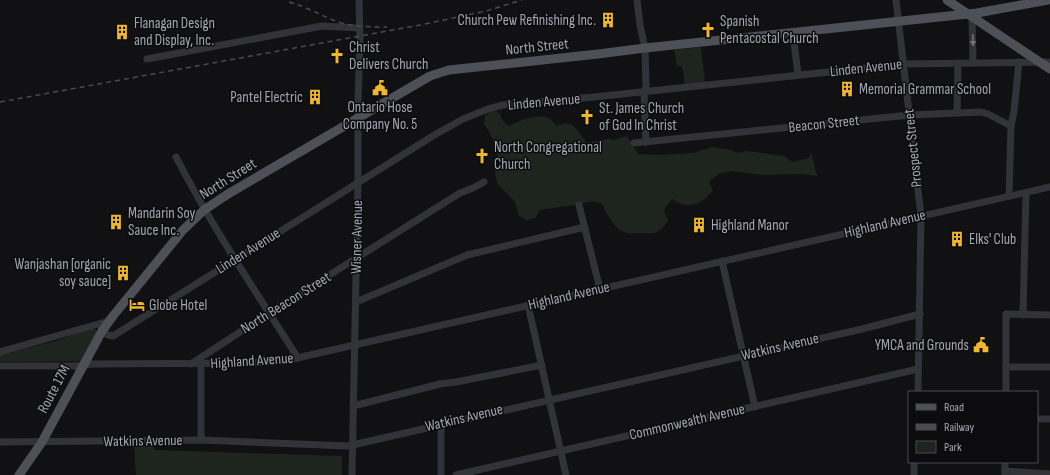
<svg xmlns="http://www.w3.org/2000/svg" width="1050" height="475" viewBox="0 0 1050 475" font-family="'Sofia Sans Condensed',sans-serif">
  <style>
    .green { fill: #1e251f }
    .lines { fill: none; stroke-linecap: round; stroke-linejoin: round }
    .minor { stroke: #323338; stroke-width: 7 }
    .major { stroke: #4e5057; stroke-width: 9 }
    .rail { stroke: #494b51; stroke-width: 1.5; stroke-dasharray: 5 4; stroke-linecap: butt }
    .oneway { fill: #70737c }
    .labels { text-anchor: middle; dominant-baseline: central; stroke-width: 3; stroke-linejoin: round; paint-order: stroke }
    .poi-label { font-size: 15px; fill: #a3a7b3; stroke: #0c0c0e; text-anchor: start }
    .street-label { font-size: 15px; fill: #a3a7b3; stroke: #0c0c0e }
  </style>
  <rect width="100%" height="100%" fill="#111113"/>
  <g class="green">
    <path d="M701,47L705,82L685,85L682,66H677L674,50Z"/>
    <path d="M496,111L500,113L502,120L509,126C517,121 538,114 547,117C551,119 554,123 556,126C574,117 577,132 587,143L608,139L613,140L627,136L638,154L659,155L693,153L713,147L731,150L738,153L746,151L784,156L792,162L809,158L811,152L817,176L802,174L762,175L732,171L719,174L709,181L713,191C700,204 689,211 672,199L664,210L668,221C658,234 656,234 639,233C636,233 630,234 627,233C613,229 608,214 601,203L593,201L575,205L539,210L536,218L526,220L519,216L515,202L497,183L495,172L499,165C497,150 493,136 484,124L485,116L490,112Z"/>
    <path d="M90,329H95L96,330V333L81,361L0,362V355L56,341Z"/>
    <path d="M134,446H154L155,450L342,456V475H136Z"/>
  </g>
  <g class="lines">
    <g class="minor">
      <path d="M637,0L640,25L645,48L646,87L644,92L646,142"/>
      <path d="M896,0L921,216L918,392"/>
      <path d="M972,17L973,63"/>
      <path d="M793,33L798,75"/>
      <path d="M147,59L322,26L359,28"/>
      <path d="M957,113L958,63"/>
      <path d="M634,143L910,115L957,113L981,112L988,114L1011,126"/>
      <path d="M176,157C212,227 256,292 298,358"/>
      <path d="M1009,196L1011,126L1014,111L1019,62"/>
      <path d="M579,205L600,289"/>
      <path d="M722,261L755,407"/>
      <path d="M356,302L467,255L585,227"/>
      <path d="M528,305L566,475"/>
      <path d="M1023,315L1026,193"/>
      <path d="M102,331L108,335L113,336L436,134L463,119L488,109L503,105L594,97L904,64L1050,62"/>
      <path d="M0,352L109,321"/>
      <path d="M191,364L269,313L460,193L473,188L484,182"/>
      <path d="M201,364V440"/>
      <path d="M0,366H75L93,364L252,363L284,361L1050,187"/>
      <path d="M1006,367H1050"/>
      <path d="M1006,392V314L1050,315"/>
      <path d="M353,406L440,384L456,382L542,365"/>
      <path d="M1037,419H1050"/>
      <path d="M0,442L201,440L348,446L862,329L920,314"/>
      <path d="M1005,471L1050,474"/>
      <path d="M352,475L358,178V103L360,40L359,0"/>
      <path d="M441,475V424"/>
      <path d="M456,475L918,369"/>
      <path d="M914,475V462"/>
      <path d="M1005,475V462"/>
    </g>
    <g class="major">
      <path d="M947,0L1050,69"/>
      <path d="M19,475L42,442L102,331L113,316L183,230L204,210L228,194L430,76L449,70L598,54L645,48L977,13L1048,0"/>
    </g>
    <g class="rail">
      <path d="M289,2C308,7 323,17 341,23C356,27 372,27 387,27"/>
      <path d="M0,102L420,25L486,11L522,0"/>
    </g>
  </g>
  <defs><path id="oneway-solid" d="M-6-.8H1V-3.2L6.5 0L1 3.2V.8H-6Z"/></defs>
  <use class="oneway" href="#oneway-solid" transform="translate(973 40) rotate(89)"/>
  <defs>
    <symbol id="building-bare" viewBox="-9 -9 18 18"><path d="M-4-6H4V6H1V3H-1V6H-4ZM-2.5-4.3h1.7v1.8h-1.7ZM.8-4.3h1.7v1.8H.8ZM-2.5-1h1.7V.8h-1.7ZM.8-1h1.7V.8H.8Z" fill="#f1b72b" stroke="#0c0c0e" stroke-width="2.5" paint-order="stroke"/></symbol>
    <symbol id="church-bare" viewBox="-9 -9 18 18"><path d="M-1.2-6h2.4v3.5h3.3v2.4h-3.3V6h-2.4V-.1h-3.3v-2.4h3.3Z" fill="#f1b72b" stroke="#0c0c0e" stroke-width="2.5" paint-order="stroke"/></symbol>
    <symbol id="civic-bare" viewBox="-9 -9 18 18"><path d="M-.6-6.5H3V-4.5H.6V-3L4-1V1h2V6H-6V1h2V-1L-.6-3ZM-1.2 2.5V6h2.4V2.5Z" fill="#f1b72b" stroke="#0c0c0e" stroke-width="2.5" paint-order="stroke"/></symbol>
    <symbol id="hotel-bare" viewBox="-9 -9 18 18"><path d="M-6-4.5h1.5V1H6V5H4.5V3h-9V5H-6ZM-4 0a1.8 1.8 0 1 1 3.6 0ZM.5 0V-2.5h3Q6-2.5 6 0Z" fill="#f1b72b" stroke="#0c0c0e" stroke-width="2.5" paint-order="stroke"/></symbol>
  </defs>
  <g fill-rule="evenodd">
    <use href="#building-bare" x="597" y="9" width="22" height="22"/>
    <use href="#church-bare" x="697" y="19" width="22" height="22"/>
    <use href="#building-bare" x="111" y="21" width="22" height="22"/>
    <use href="#church-bare" x="326" y="45" width="22" height="22"/>
    <use href="#civic-bare" x="369" y="77" width="22" height="22"/>
    <use href="#building-bare" x="836" y="78" width="22" height="22"/>
    <use href="#building-bare" x="304" y="86" width="22" height="22"/>
    <use href="#church-bare" x="576" y="106" width="22" height="22"/>
    <use href="#church-bare" x="471" y="145" width="22" height="22"/>
    <use href="#building-bare" x="105" y="211" width="22" height="22"/>
    <use href="#building-bare" x="688" y="214" width="22" height="22"/>
    <use href="#building-bare" x="946" y="228" width="22" height="22"/>
    <use href="#building-bare" x="112" y="262" width="22" height="22"/>
    <use href="#hotel-bare" x="126" y="294" width="22" height="22"/>
    <use href="#civic-bare" x="970" y="334" width="22" height="22"/>
  </g>
  <g class="labels">
    <g class="poi-label">
      <text x="596" y="20" text-anchor="end">Church Pew Refinishing Inc.</text>
      <text x="720" y="21">Spanish<tspan x="720" dy="17">Pentacostal Church</tspan></text>
      <text x="134" y="23">Flanagan Design<tspan x="134" dy="17">and Display, Inc.</tspan></text>
      <text x="349" y="47">Christ<tspan x="349" dy="17">Delivers Church</tspan></text>
      <text x="859" y="89">Memorial Grammar School</text>
      <text x="303" y="97" text-anchor="end">Pantel Electric</text>
      <text x="380" y="107" text-anchor="middle">Ontario Hose<tspan x="380" dy="17">Company No. 5</tspan></text>
      <text x="599" y="108">St. James Church<tspan x="599" dy="17">of God In Christ</tspan></text>
      <text x="494" y="147">North Congregational<tspan x="494" dy="17">Church</tspan></text>
      <text x="128" y="213">Mandarin Soy<tspan x="128" dy="17">Sauce Inc.</tspan></text>
      <text x="711" y="225">Highland Manor</text>
      <text x="969" y="239">Elks' Club</text>
      <text x="111" y="264" text-anchor="end">Wanjashan [organic<tspan x="111" dy="17">soy sauce]</tspan></text>
      <text x="149" y="305">Globe Hotel</text>
      <text x="969" y="345" text-anchor="end">YMCA and Grounds</text>
    </g>
    <g class="street-label">
      <text transform="translate(537 47) rotate(-6)">North Street</text>
      <text transform="translate(866 68) rotate(-6)">Linden Avenue</text>
      <text transform="translate(544 102) rotate(-5)">Linden Avenue</text>
      <text transform="translate(824 124) rotate(-6)">Beacon Street</text>
      <text transform="translate(913 148) rotate(-96)">Prospect Street</text>
      <text transform="translate(228 179) rotate(-32)">North Street</text>
      <text transform="translate(885 224) rotate(-13)">Highland Avenue</text>
      <text transform="translate(357 237) rotate(-89)">Wisner Avenue</text>
      <text transform="translate(248 251) rotate(-32)">Linden Avenue</text>
      <text transform="translate(569 296) rotate(-13)">Highland Avenue</text>
      <text transform="translate(286 303) rotate(-32)">North Beacon Street</text>
      <text transform="translate(780 347) rotate(-13)">Watkins Avenue</text>
      <text transform="translate(252 361) rotate(-4)">Highland Avenue</text>
      <text transform="translate(54 389) rotate(-62)">Route 17M</text>
      <text transform="translate(464 418) rotate(-13)">Watkins Avenue</text>
      <text transform="translate(687 422) rotate(-13)">Commonwealth Avenue</text>
      <text transform="translate(143 441) rotate(-1)">Watkins Avenue</text>
    </g>
  </g>
  <rect x="908" y="391" width="130" height="72" fill="#0c0c0e" stroke="#484a50"/>
  <rect x="916" y="404" width="20" height="6" fill="#4e5057" stroke="#484a50"/>
  <text x="944" y="411" font-size="12" fill="#a3a7b3">Road</text>
  <rect x="916" y="424" width="20" height="6" fill="#494b51" stroke="#484a50"/>
  <text x="944" y="431" font-size="12" fill="#a3a7b3">Railway</text>
  <rect x="916" y="441" width="20" height="12" fill="#1e251f" stroke="#484a50"/>
  <text x="944" y="451" font-size="12" fill="#a3a7b3">Park</text>
</svg>
